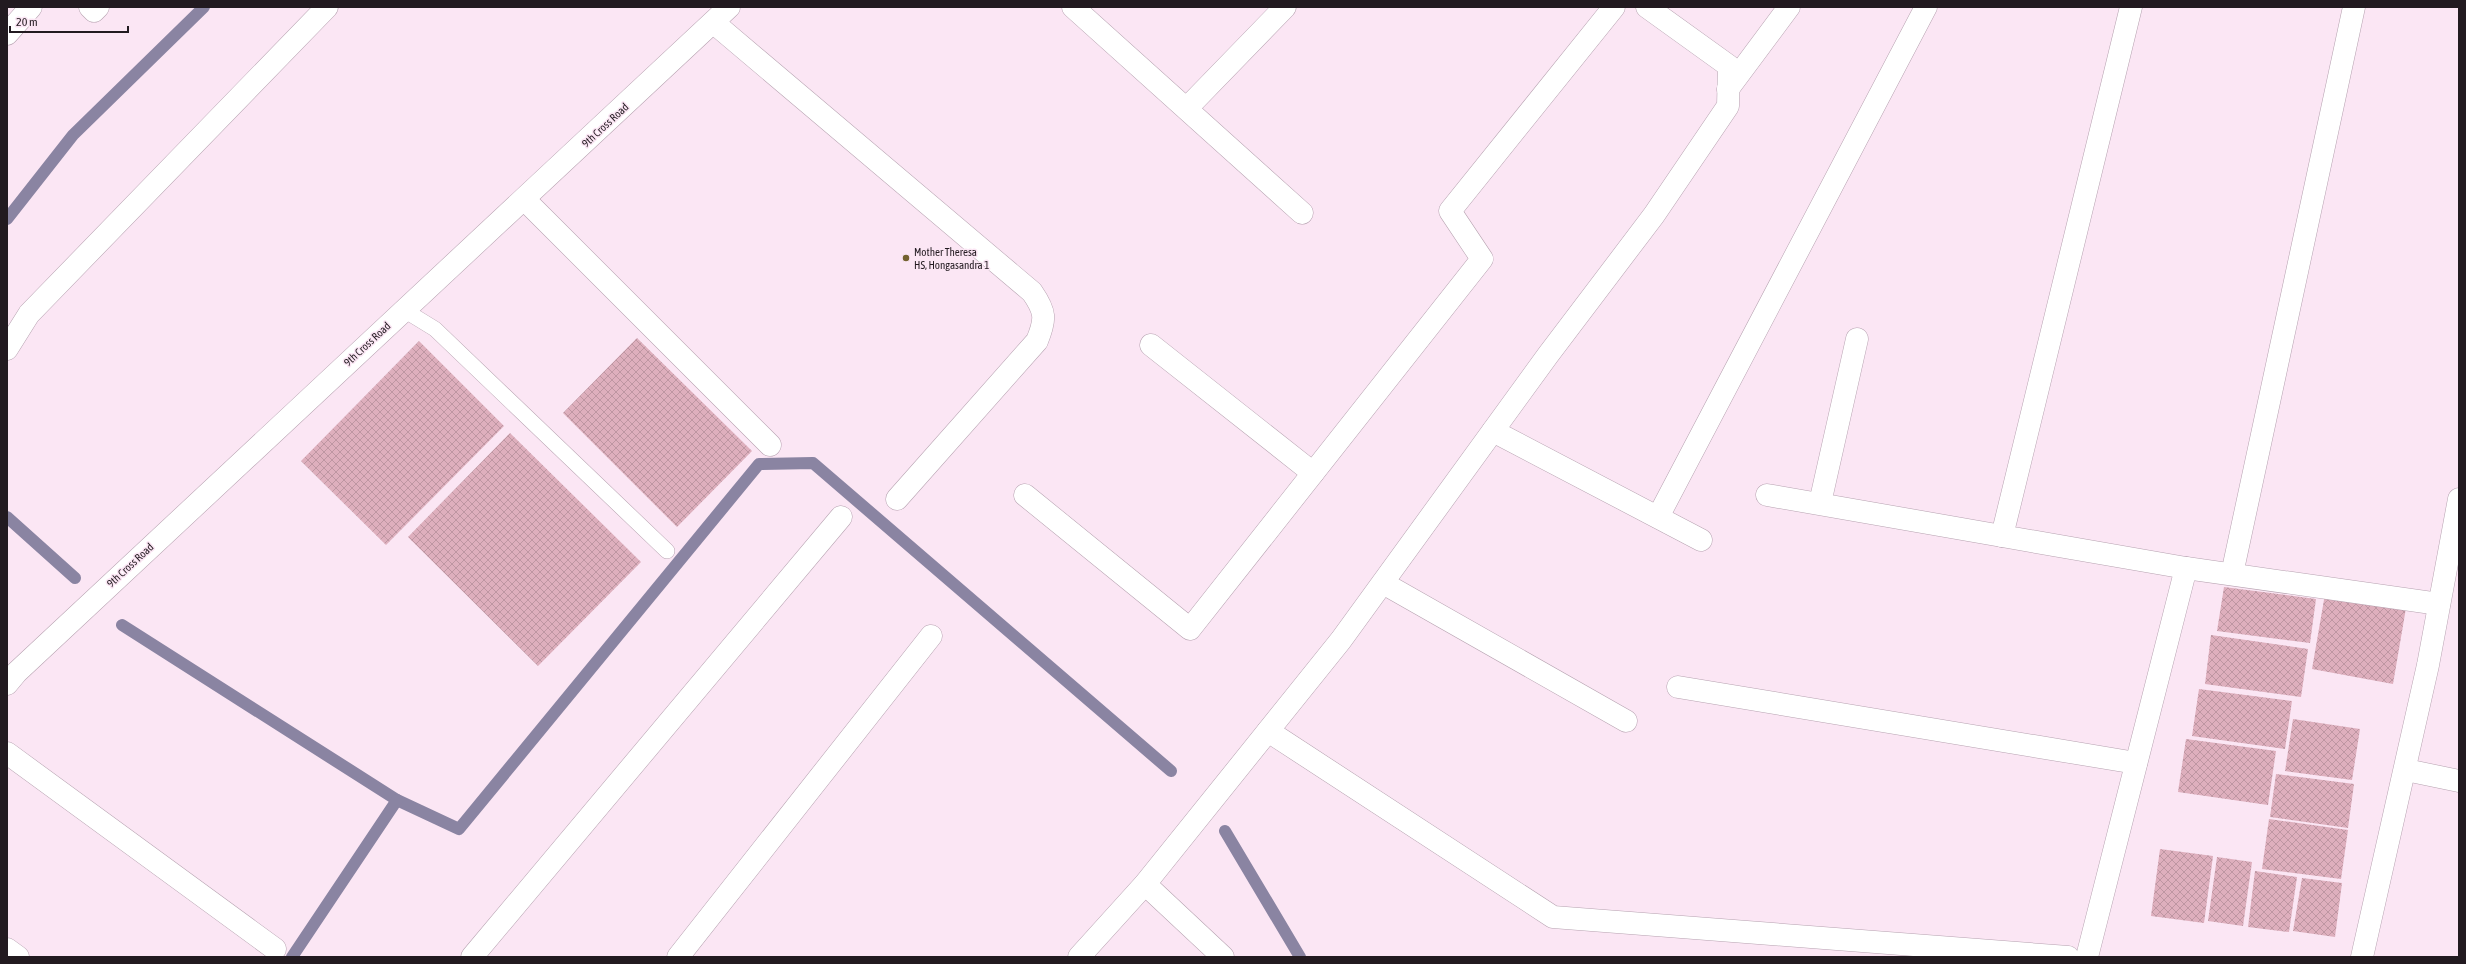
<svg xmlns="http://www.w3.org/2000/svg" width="2466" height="964" viewBox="0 0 2466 964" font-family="'Asap Condensed',sans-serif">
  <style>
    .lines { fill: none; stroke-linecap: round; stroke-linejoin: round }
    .stream { stroke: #8a84a2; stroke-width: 12 }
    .building { fill: url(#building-cross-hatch) }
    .service-casing { stroke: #b6a2b0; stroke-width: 16 }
    .minor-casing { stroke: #b6a2b0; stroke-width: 23 }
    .service { stroke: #fff; stroke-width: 15 }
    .minor { stroke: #fff; stroke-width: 22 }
    .poi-dot { fill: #73612f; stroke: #fbe6f4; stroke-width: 1.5 }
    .labels { text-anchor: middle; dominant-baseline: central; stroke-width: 3; stroke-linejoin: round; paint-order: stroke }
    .street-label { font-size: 11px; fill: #221a20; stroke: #fbe6f4 }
    .poi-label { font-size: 11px; fill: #221a20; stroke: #fbe6f4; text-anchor: start }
  </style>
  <defs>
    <pattern id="building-cross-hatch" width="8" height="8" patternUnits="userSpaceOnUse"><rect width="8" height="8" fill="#deafbd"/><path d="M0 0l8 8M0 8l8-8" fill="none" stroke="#be96a2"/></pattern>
  </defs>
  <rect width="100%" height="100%" fill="#fbe6f4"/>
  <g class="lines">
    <g class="stream">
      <path d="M7,219L73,135L204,7"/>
      <path d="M7,517L75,578"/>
      <path d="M122,625L397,800L459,829L759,464L813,463L1171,771"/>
      <path d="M1225,831L1300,957"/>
      <path d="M292,957L397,800"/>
    </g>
  </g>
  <g class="building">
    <path d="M637,338L752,451L677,527L563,413Z"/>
    <path d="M419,341L504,426L386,545L301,461Z"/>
    <path d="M510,433L641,562L538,666L408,537Z"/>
    <path d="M2224,587L2316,599L2310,643L2217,631Z"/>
    <path d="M2325,594L2406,608L2393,684L2312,669Z"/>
    <path d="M2211,635L2308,649L2301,697L2205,684Z"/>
    <path d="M2199,689L2292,701L2285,749L2192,736Z"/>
    <path d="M2293,719L2360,729L2352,780L2285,771Z"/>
    <path d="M2186,739L2276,751L2268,805L2178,792Z"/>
    <path d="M2276,774L2354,784L2348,828L2270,817Z"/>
    <path d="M2269,819L2348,830L2341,879L2262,869Z"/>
    <path d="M2160,849L2213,856L2204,923L2151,916Z"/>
    <path d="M2217,857L2252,862L2243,926L2208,921Z"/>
    <path d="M2255,871L2297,877L2289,932L2248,927Z"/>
    <path d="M2302,878L2342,883L2335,937L2293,931Z"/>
  </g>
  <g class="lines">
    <defs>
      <path id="service" d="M404,310L435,329L667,551"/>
      <g id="minor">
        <path d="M90,7L94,11L98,7"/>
        <path d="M1073,7L1302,213"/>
        <path d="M2131,7L2002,536L2186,568"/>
        <path d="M714,23L1032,292C1046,312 1046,319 1037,341L897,499"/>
        <path d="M7,34L31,7"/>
        <path d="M1728,89L1789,7"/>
        <path d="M1187,108L1285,7"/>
        <path d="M525,200L770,445"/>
        <path d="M1151,345L1313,473"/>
        <path d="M7,349L29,314L327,7"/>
        <path d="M1493,431L1701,540"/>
        <path d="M1025,495L1190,629L1482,259L1450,211L1614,7"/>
        <path d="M1767,495L2002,536"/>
        <path d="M1820,503L1857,339"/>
        <path d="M1658,517L1926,7"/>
        <path d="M2232,574L2354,7"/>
        <path d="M1383,583L1626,721"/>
        <path d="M7,684L17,672L729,7"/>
        <path d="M1678,687L2136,763"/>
        <path d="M1268,731L1553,917L2068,957"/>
        <path d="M7,753L275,949"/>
        <path d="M2406,770L2459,781"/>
        <path d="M1145,884L1223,957"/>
        <path d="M7,949L18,957"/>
        <path d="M472,957L841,517"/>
        <path d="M678,957L931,636"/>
        <path d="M1079,957L1145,884L1341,640L1548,355L1654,215L1728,106L1729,66L1647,7"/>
        <path d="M2087,957L2186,568L2439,604"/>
        <path d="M2362,957L2428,665L2459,499"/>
      </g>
    </defs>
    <use href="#service" class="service-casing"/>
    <use href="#minor" class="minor-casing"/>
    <use href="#service" class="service"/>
    <use href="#minor" class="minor"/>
  </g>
  <circle class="poi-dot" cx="906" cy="258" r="4"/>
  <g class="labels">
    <g class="street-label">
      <text transform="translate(605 125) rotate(-43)">9th Cross Road</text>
      <text transform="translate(367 344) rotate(-43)">9th Cross Road</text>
      <text transform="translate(130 565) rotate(-43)">9th Cross Road</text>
    </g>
    <g class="poi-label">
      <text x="914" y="252">Mother Theresa<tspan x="914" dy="13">HS, Hongasandra 1</tspan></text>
    </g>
  </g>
  <rect width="2466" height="964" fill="none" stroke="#221a20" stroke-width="16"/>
  <path d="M10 26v6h118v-6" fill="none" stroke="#221a20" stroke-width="2"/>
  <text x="16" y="26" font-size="12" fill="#221a20" stroke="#fbe6f4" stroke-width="3" paint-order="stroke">20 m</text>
</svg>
